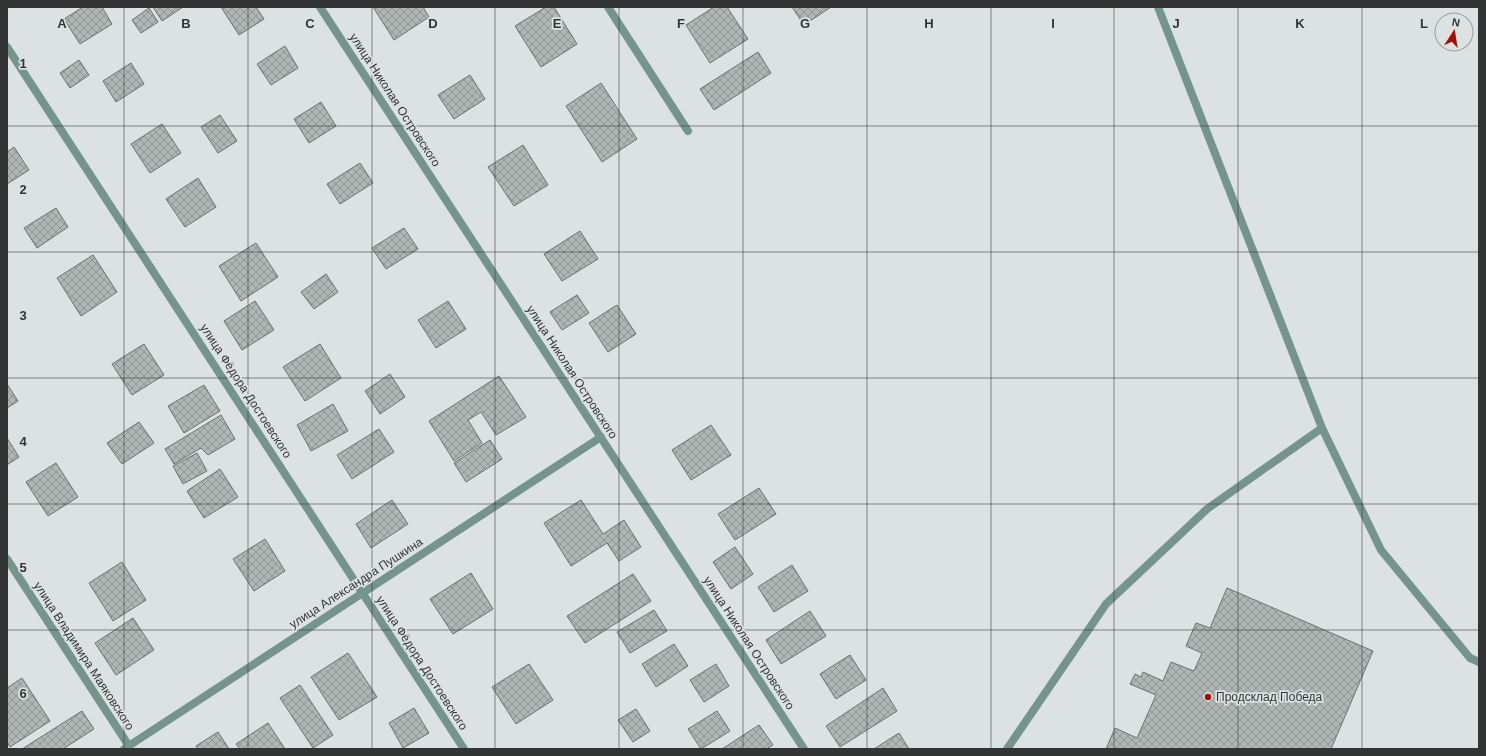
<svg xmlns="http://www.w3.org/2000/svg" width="1486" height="756" viewBox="0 0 1486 756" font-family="Arial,sans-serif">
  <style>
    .building { fill: url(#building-cross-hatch); stroke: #6c7170 }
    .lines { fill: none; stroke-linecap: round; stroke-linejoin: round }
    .minor { stroke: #74948d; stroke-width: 8 }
    .grid { fill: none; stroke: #333535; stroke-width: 1; stroke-opacity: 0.55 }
    .poi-dot { fill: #a30e05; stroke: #dce2e1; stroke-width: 1.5 }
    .labels { text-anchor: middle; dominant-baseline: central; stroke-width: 3.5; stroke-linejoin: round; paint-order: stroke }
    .street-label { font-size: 12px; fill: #333535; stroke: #dce2e1 }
    .poi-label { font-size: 12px; fill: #333535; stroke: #dce2e1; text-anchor: start }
    .grid-label { font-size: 13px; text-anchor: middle; font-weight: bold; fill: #333535; stroke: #dce2e1; stroke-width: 3.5; stroke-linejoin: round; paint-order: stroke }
  </style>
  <defs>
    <pattern id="building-cross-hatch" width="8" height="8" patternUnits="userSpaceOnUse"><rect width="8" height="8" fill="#afb6b4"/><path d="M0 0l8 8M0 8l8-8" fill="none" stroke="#8f9593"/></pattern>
  </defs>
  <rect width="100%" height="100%" fill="#dce2e1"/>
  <g class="building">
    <path d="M83,7H102L112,24L80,44L64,19Z"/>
    <path d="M153,7H183L162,21Z"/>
    <path d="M221,7H256L264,19L239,35Z"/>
    <path d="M373,7H423L429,17L394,40Z"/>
    <path d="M546,7H554L577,44L541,67L515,26Z"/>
    <path d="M714,7H727L748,39L710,63L686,25Z"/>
    <path d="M792,7H831L804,25Z"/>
    <path d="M149,8L158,22L141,33L132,20Z"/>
    <path d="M285,46L298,68L271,85L257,64Z"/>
    <path d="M758,52L771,73L714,110L700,89Z"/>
    <path d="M79,60L89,75L70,88L60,73Z"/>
    <path d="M131,63L144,84L116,102L103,81Z"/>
    <path d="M470,75L485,99L454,119L438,95Z"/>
    <path d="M601,83L637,139L602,162L566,106Z"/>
    <path d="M321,102L336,126L309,143L294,119Z"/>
    <path d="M220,115L237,141L218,153L201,127Z"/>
    <path d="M162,124L181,153L150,173L131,144Z"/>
    <path d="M523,145L548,185L514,206L488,167Z"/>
    <path d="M14,147L29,170L7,184V152Z"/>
    <path d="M360,163L373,183L340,204L327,184Z"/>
    <path d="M198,178L216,207L185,227L166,199Z"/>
    <path d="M56,208L68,227L37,248L24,228Z"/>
    <path d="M404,228L418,249L386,269L372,248Z"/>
    <path d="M580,231L598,259L562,281L544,254Z"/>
    <path d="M256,243L278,277L241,301L219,266Z"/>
    <path d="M93,255L117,292L81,316L57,278Z"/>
    <path d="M326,274L338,292L314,309L301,292Z"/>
    <path d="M577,295L589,313L562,330L550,312Z"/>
    <path d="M255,301L274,330L242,350L224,321Z"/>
    <path d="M448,301L466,329L436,348L418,320Z"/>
    <path d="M617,305L636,334L608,352L589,323Z"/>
    <path d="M144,344L164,375L132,395L112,364Z"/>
    <path d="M320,344L341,378L305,401L283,367Z"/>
    <path d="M390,374L405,397L380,414L365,391Z"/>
    <path d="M499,376L526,417L496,435L481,412L468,420L482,443L454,461L429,421Z"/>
    <path d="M7,384L18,401L7,408Z"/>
    <path d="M204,385L220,411L184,433L168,406Z"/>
    <path d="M333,404L348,431L311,451L297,425Z"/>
    <path d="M221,415L235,439L208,455L201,448L174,464L165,449Z"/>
    <path d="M139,422L154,443L122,464L107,443Z"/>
    <path d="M711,425L731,455L691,480L672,450Z"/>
    <path d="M379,429L394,452L352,479L337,455Z"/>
    <path d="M7,438L19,457L7,465Z"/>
    <path d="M490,440L502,459L466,482L454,463Z"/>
    <path d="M197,453L207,471L183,484L173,466Z"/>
    <path d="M56,463L78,497L48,516L26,482Z"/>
    <path d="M220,469L238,497L204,518L187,491Z"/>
    <path d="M759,488L776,514L735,540L718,514Z"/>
    <path d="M392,500L408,524L371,548L356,524Z"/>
    <path d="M581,500L603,534L624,520L641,547L619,561L607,543L571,566L544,523Z"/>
    <path d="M265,539L285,571L254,591L233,559Z"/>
    <path d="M735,547L753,574L731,589L713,562Z"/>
    <path d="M122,562L146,600L113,621L89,583Z"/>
    <path d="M792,565L808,591L774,612L758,587Z"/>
    <path d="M471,573L493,609L453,634L430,599Z"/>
    <path d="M633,574L651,601L585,643L567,616Z"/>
    <path d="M1227,588L1373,651L1331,749H1106L1115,728L1137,738L1156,695L1130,684L1135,674L1141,677L1143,672L1163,681L1171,662L1194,671L1202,653L1186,646L1196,623L1210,628Z"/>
    <path d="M654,610L667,631L630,653L617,632Z"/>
    <path d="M810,611L826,636L781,664L766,640Z"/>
    <path d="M133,618L154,650L116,675L95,643Z"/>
    <path d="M674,644L688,666L656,687L642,664Z"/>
    <path d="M348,653L377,697L339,720L311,677Z"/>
    <path d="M850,655L866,680L836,699L820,674Z"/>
    <path d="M529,664L553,700L516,724L492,687Z"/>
    <path d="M716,664L729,686L704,702L690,680Z"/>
    <path d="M22,678L50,721L10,747L7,742V688Z"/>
    <path d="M300,685L333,735L313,748L280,698Z"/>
    <path d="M883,688L897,711L840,747L826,726Z"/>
    <path d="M414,708L429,733L403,748L389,723Z"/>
    <path d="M636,709L650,731L633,742L618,720Z"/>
    <path d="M82,711L94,729L63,749H22Z"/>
    <path d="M717,711L730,731L701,749L688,729Z"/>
    <path d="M268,723L285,749H240L236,744Z"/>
    <path d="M759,725L773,745L766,749H722Z"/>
    <path d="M218,732L229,749H198L196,746Z"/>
    <path d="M899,733L909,749H874Z"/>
  </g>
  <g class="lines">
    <g class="minor">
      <path d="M320,7L804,749"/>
      <path d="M608,7L688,131"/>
      <path d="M1158,7L1322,428L1381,550L1470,658L1479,662"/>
      <path d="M7,47L464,749"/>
      <path d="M7,559L129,746"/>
      <path d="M124,749L601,437"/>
      <path d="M1007,749L1106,604L1207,509L1322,428"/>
    </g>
  </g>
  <path class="grid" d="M124,7V749M248,7V749M372,7V749M495,7V749M619,7V749M743,7V749M867,7V749M991,7V749M1114,7V749M1238,7V749M1362,7V749M7,126H1479M7,252H1479M7,378H1479M7,504H1479M7,630H1479"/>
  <circle class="poi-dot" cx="1208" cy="697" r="4"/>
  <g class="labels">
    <g class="street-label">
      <text transform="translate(395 100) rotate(57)">улица Николая Островского</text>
      <text transform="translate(572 372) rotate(57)">улица Николая Островского</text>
      <text transform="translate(246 391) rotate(57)">улица Фёдора Достоевского</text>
      <text transform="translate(356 583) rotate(-33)">улица Александра Пушкина</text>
      <text transform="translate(749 643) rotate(57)">улица Николая Островского</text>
      <text transform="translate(84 656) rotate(57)">улица Владимира Маяковского</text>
      <text transform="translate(422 663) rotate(57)">улица Фёдора Достоевского</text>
    </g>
    <g class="poi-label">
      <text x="1216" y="697">Продсклад Победа</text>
    </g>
  </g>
  <g class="grid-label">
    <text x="62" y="28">A</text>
    <text x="186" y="28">B</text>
    <text x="310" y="28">C</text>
    <text x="433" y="28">D</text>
    <text x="557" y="28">E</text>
    <text x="681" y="28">F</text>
    <text x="805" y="28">G</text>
    <text x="929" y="28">H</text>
    <text x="1053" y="28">I</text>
    <text x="1176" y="28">J</text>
    <text x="1300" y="28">K</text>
    <text x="1424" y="28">L</text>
    <text x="23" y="68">1</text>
    <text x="23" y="194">2</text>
    <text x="23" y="320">3</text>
    <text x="23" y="446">4</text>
    <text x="23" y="572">5</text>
    <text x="23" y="698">6</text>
  </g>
  <rect width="1486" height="756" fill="none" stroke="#333535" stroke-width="16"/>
  <g transform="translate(1454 32) rotate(12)"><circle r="19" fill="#dce2e1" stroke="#989d9c"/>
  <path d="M0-3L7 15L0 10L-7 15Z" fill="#a30e05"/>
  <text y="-6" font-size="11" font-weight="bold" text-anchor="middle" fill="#333535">N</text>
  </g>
</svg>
